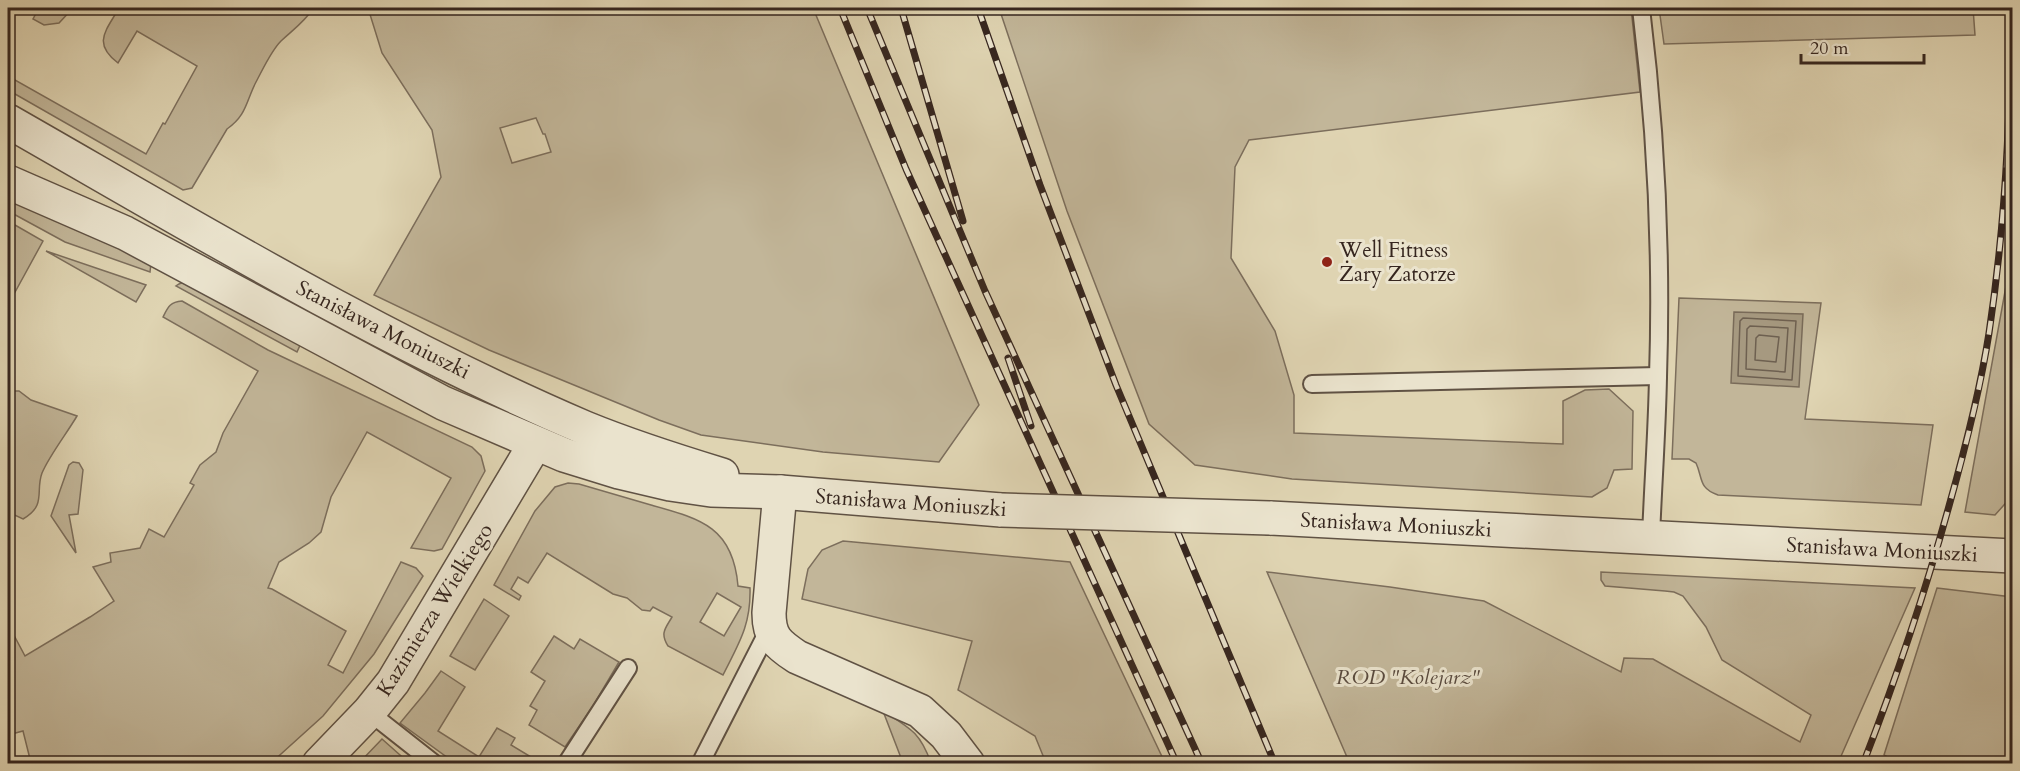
<svg xmlns="http://www.w3.org/2000/svg" width="2020" height="771" viewBox="0 0 2020 771" font-family="Cardo,serif">
  <style>
    .green { fill: #c2b699; stroke: #7c6e5c; stroke-width: 1.5; fill-rule: evenodd }
    .water { fill: #a69980; stroke: #796b59; stroke-width: 1.5 }
    .lines { fill: none; stroke-linecap: round; stroke-linejoin: round }
    .shore { stroke: #6e6050; stroke-width: 1.5 }
    .service-casing { stroke: #605244; stroke-width: 20 }
    .minor-casing { stroke: #605244; stroke-width: 36 }
    .tertiary-casing { stroke: #605244; stroke-width: 36 }
    .service { stroke: #eae3cd; stroke-width: 16 }
    .minor { stroke: #eae3cd; stroke-width: 33 }
    .tertiary { stroke: #eae3cd; stroke-width: 33 }
    .rail-casing { stroke: #36261f; stroke-width: 7 }
    .rail { stroke: #eae3cd; stroke-width: 4.5; stroke-dasharray: 14; stroke-linecap: butt }
    .tertiary-bridge-casing { stroke: #605244; stroke-width: 36; stroke-linecap: butt }
    .tertiary-bridge { stroke: #eae3cd; stroke-width: 33 }
    .poi-dot { fill: #8f2418; stroke: #eae3cd; stroke-width: 2 }
    .labels { text-anchor: middle; dominant-baseline: central; stroke-width: 6; stroke-linejoin: round; paint-order: stroke }
    .poi-label { font-size: 21px; fill: #36261f; stroke: #eae3cd; text-anchor: start }
    .street-label { font-size: 21px; fill: #36261f; stroke: #eae3cd }
    .park-label { font-size: 21px; font-style: italic; fill: #594a3e; stroke: #eae3cd }
  </style>
  <rect width="100%" height="100%" fill="#dfd4b2"/>
  <filter id="stains"><feTurbulence type="fractalNoise" baseFrequency=".00333" numOctaves="4"/><feColorMatrix values="0 0 0 0 .2 0 0 0 0 .09 0 0 0 0 .02 0 0 0 .5 -.17"/></filter>
  <radialGradient id="worn" r=".72"><stop offset=".6" stop-color="#630" stop-opacity="0"/><stop offset="1" stop-color="#630" stop-opacity=".3"/></radialGradient>
  <g class="green">
    <path d="M39,8H73L59,23L44,25L33,19Z"/>
    <path d="M119,8H314C302,24 295,28 281,41C271,51 263,69 256,82C246,101 247,115 227,129L192,188L183,190L8,90V76L146,154L163,123L165,124L197,66L137,31L118,63C92,43 106,31 119,8Z"/>
    <path d="M368,8H813L979,405L939,462L823,452L701,435L659,420L489,350L374,295L441,177L432,130L382,53ZM536,118L543,134H545L551,152L512,163L500,128Z"/>
    <path d="M999,8H1631L1640,92L1249,140L1235,167L1231,258L1275,331L1294,395V433L1563,444V401L1585,390L1609,389L1633,411L1632,469L1614,470L1607,488L1592,497L1292,479L1195,465L1149,424L1067,211Z"/>
    <path d="M1659,8H1973L1975,35L1664,44Z"/>
    <path d="M8,191L151,263L150,272L65,242L8,211Z"/>
    <path d="M8,221L43,241L8,305Z"/>
    <path d="M46,251L146,285L136,302Z"/>
    <path d="M2012,253V496L1995,515L1965,512Z"/>
    <path d="M186,281L301,343L297,352L176,286L179,284Z"/>
    <path d="M1679,298L1821,303L1805,419L1933,425L1921,505L1718,495C1698,488 1703,478 1696,463L1689,459H1672Z"/>
    <path d="M182,301L268,350L472,447L481,456L485,471L442,549L434,551L411,548L451,478L367,432L331,497L321,532L309,543L279,562L268,588L272,589L346,631L328,665L343,673L401,562L416,568L423,576L374,654L323,716L271,763H31L23,731L8,735V624L25,656L90,617L114,601L93,567L111,562L110,553L140,548L149,529L164,537L194,485L190,483L200,465L216,452L223,433L258,371L163,317C168,307 170,302 182,301Z"/>
    <path d="M8,391H19L31,400L77,416C67,433 49,456 42,473C35,492 47,505 23,519L8,512Z"/>
    <path d="M73,462L79,463L83,470L78,514L69,515L76,553L51,516L69,465Z"/>
    <path d="M568,483L579,484C603,491 627,498 651,505C701,519 733,527 738,586L750,588C751,625 739,643 723,675L668,646C660,633 665,629 672,617L653,607L650,611L642,610L627,598L613,594L547,553L528,583L518,577L511,589L521,596L519,600L494,585L535,511L555,487ZM717,593L741,607L724,636L700,622Z"/>
    <path d="M843,541L1070,562L1165,763H1046L1035,736L958,690L972,641L802,599L808,569L822,550Z"/>
    <path d="M1267,572L1390,587L1484,601L1621,672L1624,658L1653,659L1800,742L1811,715L1722,660L1706,627L1683,596L1674,592L1665,591L1605,586L1601,580V572L1915,588L1838,763L1350,764Z"/>
    <path d="M1937,588L2012,597V763H1898L1884,755Z"/>
    <path d="M484,599L509,616L475,670L450,656Z"/>
    <path d="M554,636L574,649L580,639L619,662L593,706L565,747L529,725L537,710L530,706L545,681L531,672Z"/>
    <path d="M441,671L465,687L438,731L479,757L497,728L515,738L511,745L541,763H455L400,723L425,693Z"/>
    <path d="M883,711C910,728 920,732 931,763H903Z"/>
    <path d="M382,739L409,763H359Z"/>
  </g>
  <path class="water" d="M1734,312L1803,314L1799,387L1731,383Z"/>
  <g class="lines">
    <g class="shore">
      <path d="M1743,318L1796,321L1792,380L1738,376L1740,321Z"/>
      <path d="M1750,326L1788,328L1785,372L1746,369L1747,329Z"/>
      <path d="M1759,335L1779,337L1776,362L1755,360L1756,338Z"/>
    </g>
    <defs>
      <g id="service">
        <path d="M1641,8C1656,130 1662,254 1658,377C1657,431 1653,484 1651,537"/>
        <path d="M1312,384L1658,376"/>
        <path d="M369,712L435,764"/>
        <path d="M566,764L628,668"/>
        <path d="M700,764L769,629"/>
      </g>
      <g id="minor">
        <path d="M780,492L769,613C769,637 777,644 797,657L920,711L946,735L968,764"/>
        <path d="M319,764L369,712L393,682L535,444"/>
      </g>
      <g id="tertiary">
        <path d="M8,121C197,229 384,342 585,428C629,446 676,461 722,475"/>
        <path d="M8,182L125,233L443,403L564,455L619,472L670,484L711,490L780,492L1001,510"/>
        <path d="M1270,518L2012,556"/>
      </g>
    </defs>
    <use href="#service" class="service-casing"/>
    <use href="#minor" class="minor-casing"/>
    <use href="#tertiary" class="tertiary-casing"/>
    <use href="#service" class="service"/>
    <use href="#minor" class="minor"/>
    <use href="#tertiary" class="tertiary"/>
    <defs>
      <g id="rail">
        <path d="M840,8L906,169L1177,764"/>
        <path d="M867,8L985,291L1202,764"/>
        <path d="M901,8L963,221"/>
        <path d="M978,8L1040,185L1116,385L1275,764"/>
        <path d="M1008,358L1031,426"/>
        <path d="M1863,764C1896,679 1925,593 1949,506C1965,449 1980,391 1989,333C2005,226 2011,116 2010,8"/>
      </g>
    </defs>
    <use href="#rail" class="rail-casing"/>
    <use href="#rail" class="rail"/>
    <defs>
      <path id="tertiary-bridge" d="M1001,510L1270,518"/>
    </defs>
    <use href="#tertiary-bridge" class="tertiary-bridge-casing"/>
    <use href="#tertiary-bridge" class="tertiary-bridge"/>
  </g>
  <circle class="poi-dot" cx="1327" cy="262" r="6"/>
  <g class="labels">
    <g class="poi-label">
      <text x="1339" y="250">Well Fitness<tspan x="1339" dy="24">Żary Zatorze</tspan></text>
    </g>
    <g class="street-label">
      <text transform="translate(383 330) rotate(27)">Stanisława Moniuszki</text>
      <text transform="translate(911 503) rotate(4)">Stanisława Moniuszki</text>
      <text transform="translate(1396 525) rotate(3)">Stanisława Moniuszki</text>
      <text transform="translate(1882 550) rotate(3)">Stanisława Moniuszki</text>
      <text transform="translate(435 610) rotate(-58)">Kazimierza Wielkiego</text>
    </g>
    <g class="park-label">
      <text x="1408" y="677">ROD "Kolejarz"</text>
    </g>
  </g>
  <rect width="2020" height="771" fill="none" stroke="#dfd4b2" stroke-width="30"/>
  <rect x="9" y="9" width="2002" height="753" fill="none" stroke="#36261f" stroke-width="3"/>
  <rect x="15" y="15" width="1990" height="741" fill="none" stroke="#36261f" stroke-width="1.5"/>
  <path d="M1801 54v9h123v-9" fill="none" stroke="#36261f" stroke-width="3"/>
  <text x="1810" y="54" font-size="18" fill="#36261f" stroke="#eae3cd" stroke-width="4.5" paint-order="stroke">20 m</text>
  <rect width="100%" height="100%" filter="url(#stains)"/>
  <rect width="100%" height="100%" fill="url(#worn)"/>
</svg>
